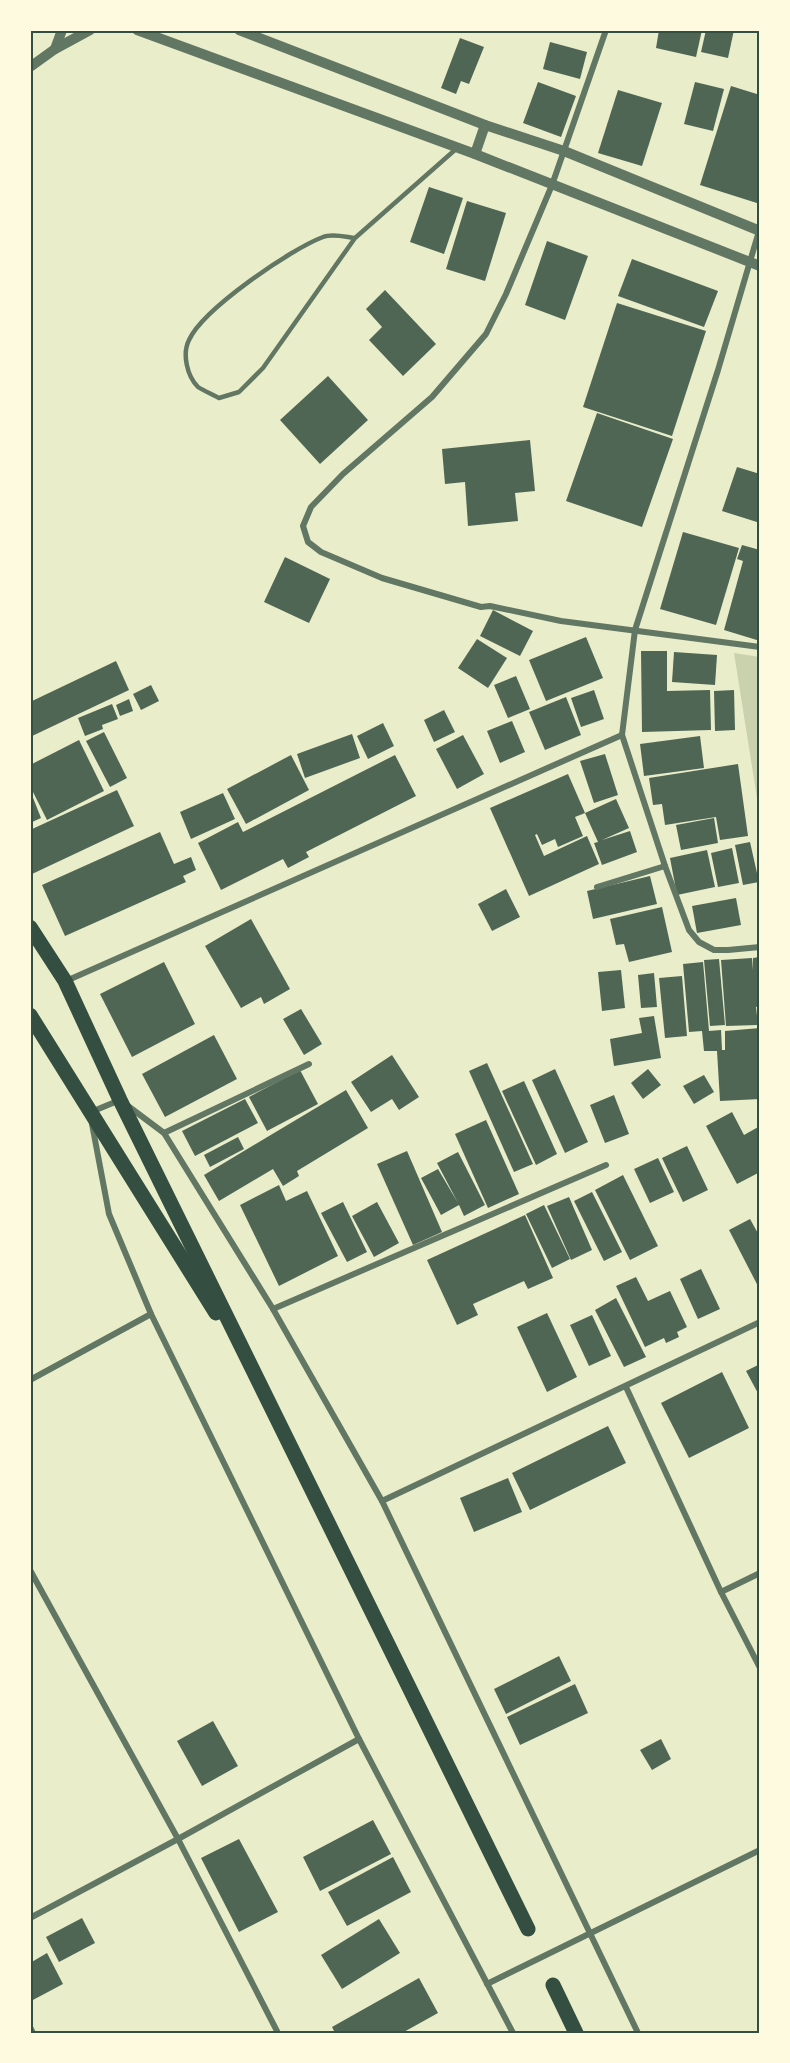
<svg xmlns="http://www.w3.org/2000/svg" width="790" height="2063" viewBox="0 0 790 2063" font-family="'Fira Sans Condensed',sans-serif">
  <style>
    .green { fill: #cad2ad }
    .building { fill: #4f6655 }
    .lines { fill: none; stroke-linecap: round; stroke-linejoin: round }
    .service { stroke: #617663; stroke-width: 4.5 }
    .minor { stroke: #617663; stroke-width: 6 }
    .tertiary { stroke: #617663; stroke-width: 10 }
    .primary { stroke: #344e41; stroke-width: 15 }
    .neatline { fill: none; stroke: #344e41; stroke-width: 2 }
  </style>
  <rect width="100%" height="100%" fill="#e9edc9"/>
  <path class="green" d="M734,653L760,657V817Z"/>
  <g class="building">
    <path d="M659,30H702L696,57L656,48Z"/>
    <path d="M706,30H734L728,58L701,52Z"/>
    <path d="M460,38L484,47L469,84L461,81L456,94L441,88Z"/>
    <path d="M550,42L587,52L580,79L543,69Z"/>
    <path d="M538,82L576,96L561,137L523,123Z"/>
    <path d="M695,82L724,89L713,131L684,124Z"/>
    <path d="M731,86L760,95V204L700,185Z"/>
    <path d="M618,90L662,103L642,166L598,153Z"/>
    <path d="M429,187L463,198L444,254L410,242Z"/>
    <path d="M467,201L506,213L485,281L446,269Z"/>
    <path d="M547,241L588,256L565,320L525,305Z"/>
    <path d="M632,259L718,291L704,327L618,296Z"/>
    <path d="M385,290L436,344L403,376L369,340L382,327L366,309Z"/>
    <path d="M617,303L706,331L672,436L583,407Z"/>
    <path d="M328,376L368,420L320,464L280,420Z"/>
    <path d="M597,413L673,439L642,527L566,501Z"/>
    <path d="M530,440L535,491L515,493L518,521L468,526L465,482L445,484L442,449Z"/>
    <path d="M737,467L760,474V523L722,511Z"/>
    <path d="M683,532L739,548L716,625L660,609Z"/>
    <path d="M742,545L760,550V641L724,630L743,561L737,559Z"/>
    <path d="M285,557L330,579L309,623L264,602Z"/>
    <path d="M493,610L533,631L520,656L480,636Z"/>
    <path d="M586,637L603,678L546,701L529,660Z"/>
    <path d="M477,639L507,658L488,688L458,668Z"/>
    <path d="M641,651H667V691L710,690L711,730L642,732Z"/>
    <path d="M674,652L717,655L715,685L672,682Z"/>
    <path d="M116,661L129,690L30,737V702Z"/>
    <path d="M516,676L530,709L508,718L494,685Z"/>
    <path d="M151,685L159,701L141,710L133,694Z"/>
    <path d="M594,690L604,719L581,727L571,698Z"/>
    <path d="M734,690L735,730L715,731L714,691Z"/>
    <path d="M566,697L581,735L545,750L529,712Z"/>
    <path d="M129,699L133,711L120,716L116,705Z"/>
    <path d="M112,704L118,719L102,725L103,729L85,736L78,718Z"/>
    <path d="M444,710L455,732L434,742L424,720Z"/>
    <path d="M512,721L525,752L500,763L487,731Z"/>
    <path d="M383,723L394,746L368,759L357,736Z"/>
    <path d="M104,732L127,778L110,787L86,741Z"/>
    <path d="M352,734L360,758L305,778L297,754Z"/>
    <path d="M463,735L484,774L457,789L436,749Z"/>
    <path d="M700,736L704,768L644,776L640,744Z"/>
    <path d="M79,740L104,791L47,820L30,786V765Z"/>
    <path d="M605,754L618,795L594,803L580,761Z"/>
    <path d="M291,755L309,790L246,824L227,789Z"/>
    <path d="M395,755L416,796L306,852L309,857L288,868L283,859L221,890L198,843L238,822L243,832Z"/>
    <path d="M738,764L748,836L720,840L716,817L665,825L662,804L653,805L649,778Z"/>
    <path d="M568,774L585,813L575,817L583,836L558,847L555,839L542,845L537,834L535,835L544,856L587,836L599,864L529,896L490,808Z"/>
    <path d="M30,790L41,818L30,823Z"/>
    <path d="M117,790L134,826L32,874L30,869V830Z"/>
    <path d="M223,793L235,819L191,839L180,812Z"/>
    <path d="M616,799L629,828L602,840L630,831L637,852L602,865L594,843L598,842L585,813Z"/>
    <path d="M714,818L718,843L681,850L676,825Z"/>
    <path d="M160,832L174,864L191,857L196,870L183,876L186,882L65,936L42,885Z"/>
    <path d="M750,842L759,882L743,885L735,845Z"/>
    <path d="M732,848L739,883L718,887L711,853Z"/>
    <path d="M707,850L715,887L677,895L670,858Z"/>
    <path d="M650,876L657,904L593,919L587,891Z"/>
    <path d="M506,889L520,917L492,931L478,904Z"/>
    <path d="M736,898L741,925L697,933L692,906Z"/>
    <path d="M662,907L672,952L629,962L624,944L616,945L610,919Z"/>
    <path d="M251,919L290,989L264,1004L261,997L241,1008L205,946Z"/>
    <path d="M760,957V1006L756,1007L758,1025L726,1026L721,960L752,958L753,970V958Z"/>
    <path d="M719,959L725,1025L710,1026L704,960Z"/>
    <path d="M164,962L195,1024L132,1057L100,994Z"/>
    <path d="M703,962L709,1031L721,1030L722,1050H725V1031L760,1028V1099L720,1101L717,1051H704L702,1031L689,1032L683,964Z"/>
    <path d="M621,970L625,1008L602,1011L598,972Z"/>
    <path d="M654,973L657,1007L641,1008L638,975Z"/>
    <path d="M682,976L687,1036L665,1038L659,978Z"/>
    <path d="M301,1009L322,1044L304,1055L283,1019Z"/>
    <path d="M654,1016L661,1058L614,1066L610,1039L642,1033L639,1018Z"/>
    <path d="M214,1035L237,1079L165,1117L142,1074Z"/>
    <path d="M392,1055L419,1097L399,1110L392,1099L371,1112L351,1082Z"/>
    <path d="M487,1063L533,1164L514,1172L469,1071Z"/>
    <path d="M555,1069L588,1142L565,1153L532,1080Z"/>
    <path d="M648,1069L661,1085L643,1099L631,1083Z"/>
    <path d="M300,1070L318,1104L267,1131L249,1097Z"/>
    <path d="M704,1075L714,1092L694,1104L683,1086Z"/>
    <path d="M524,1081L557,1154L536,1165L502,1091Z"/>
    <path d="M346,1090L368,1128L297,1171L299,1176L283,1186L273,1169L219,1201L204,1175Z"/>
    <path d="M614,1095L629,1134L605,1143L590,1105Z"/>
    <path d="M245,1099L258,1123L195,1156L182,1131Z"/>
    <path d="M732,1112L744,1135L760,1126V1172L737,1184L706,1126Z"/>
    <path d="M486,1120L519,1194L488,1208L455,1134Z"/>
    <path d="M238,1137L244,1149L210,1167L204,1155Z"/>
    <path d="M687,1146L708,1190L683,1202L662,1158Z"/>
    <path d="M407,1151L442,1232L413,1245L377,1164Z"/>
    <path d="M458,1152L485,1205L464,1216L459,1205L441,1215L421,1178L438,1169L458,1203L437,1163Z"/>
    <path d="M658,1158L674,1192L650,1203L634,1169Z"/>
    <path d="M623,1175L658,1246L630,1260L595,1190Z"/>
    <path d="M279,1185L286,1201L307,1191L338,1256L279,1286L240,1205Z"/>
    <path d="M592,1192L622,1252L604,1261L574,1201Z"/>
    <path d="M569,1197L592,1250L571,1260L547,1206Z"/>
    <path d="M343,1202L367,1252L347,1262L321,1213Z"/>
    <path d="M377,1202L399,1243L374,1257L352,1216Z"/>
    <path d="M544,1205L570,1259L552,1268L526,1214Z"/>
    <path d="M525,1215L553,1278L528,1289L524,1281L473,1304L478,1315L457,1325L427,1260Z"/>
    <path d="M750,1219L760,1237V1290L729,1230Z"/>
    <path d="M701,1269L720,1309L698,1319L680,1279Z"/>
    <path d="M636,1277L648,1301L670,1291L687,1327L677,1332L679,1337L666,1343L664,1338L645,1347L616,1286Z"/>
    <path d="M616,1298L646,1357L624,1367L595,1310Z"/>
    <path d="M547,1313L577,1377L547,1392L517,1327Z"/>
    <path d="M592,1315L611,1356L589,1366L570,1325Z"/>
    <path d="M760,1364V1397L746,1371Z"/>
    <path d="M722,1372L749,1428L689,1458L661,1403Z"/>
    <path d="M608,1426L626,1463L530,1510L512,1473Z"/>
    <path d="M508,1478L522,1512L474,1532L460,1498Z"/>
    <path d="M559,1656L571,1681L506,1714L494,1689Z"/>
    <path d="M575,1684L588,1713L520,1745L507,1717Z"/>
    <path d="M213,1721L238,1766L202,1786L177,1741Z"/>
    <path d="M661,1739L671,1759L652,1770L640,1750Z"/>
    <path d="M373,1820L391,1854L320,1891L303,1857Z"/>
    <path d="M239,1839L278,1912L239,1932L201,1858Z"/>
    <path d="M393,1857L411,1892L347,1926L328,1892Z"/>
    <path d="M82,1918L95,1943L59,1962L46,1937Z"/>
    <path d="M379,1919L400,1953L342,1989L321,1955Z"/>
    <path d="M47,1953L63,1984L31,2001L30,1963Z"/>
    <path d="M419,1978L438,2013L402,2033H335L332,2027Z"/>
  </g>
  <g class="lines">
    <path class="service" d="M355,238L263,368L239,392L219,398C212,394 204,391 198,387C187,376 182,354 189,340C203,309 291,249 323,237C332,233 346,237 355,238L456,149"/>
    <g class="minor">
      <path d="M606,30L552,185L506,294L486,334L432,397L343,474L311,507L303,526L308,542L321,552L382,578L481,607L490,606L561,621L760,647"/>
      <path d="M759,231L718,370L635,630L622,735L665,866L689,930L699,942L714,950H728L760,947"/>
      <path d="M597,887L665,866"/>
      <path d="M66,981L622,735"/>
      <path d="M128,1106L164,1133L273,1309L382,1501L638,2033"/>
      <path d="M91,1112L120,1100"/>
      <path d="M92,1124L109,1214L151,1314L359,1739L513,2033"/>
      <path d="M164,1133L309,1064"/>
      <path d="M273,1309L606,1165"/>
      <path d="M30,1380L151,1314"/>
      <path d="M626,1387L721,1592L760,1668"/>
      <path d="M382,1501L760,1322"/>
      <path d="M30,1570L178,1839L278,2033"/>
      <path d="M721,1592L760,1573"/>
      <path d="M30,1918L178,1839L359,1739"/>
      <path d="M487,1984L760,1850"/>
      <path d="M30,2027L33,2033"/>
    </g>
    <g class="tertiary">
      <path d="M137,30L475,154L760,266"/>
      <path d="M239,30L485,125L564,151L760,231"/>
      <path d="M55,49L62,30"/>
      <path d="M30,67L55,49L90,30"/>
      <path d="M475,154L485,125"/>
    </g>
    <g class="primary">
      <path d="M30,927L65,981L120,1100L528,1929"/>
      <path d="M30,1015L216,1313"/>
      <path d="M553,1985L576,2033"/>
    </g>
  </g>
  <rect width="790" height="2063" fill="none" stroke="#fefae0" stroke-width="63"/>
  <rect x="32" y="32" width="726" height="2000" class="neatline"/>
</svg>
